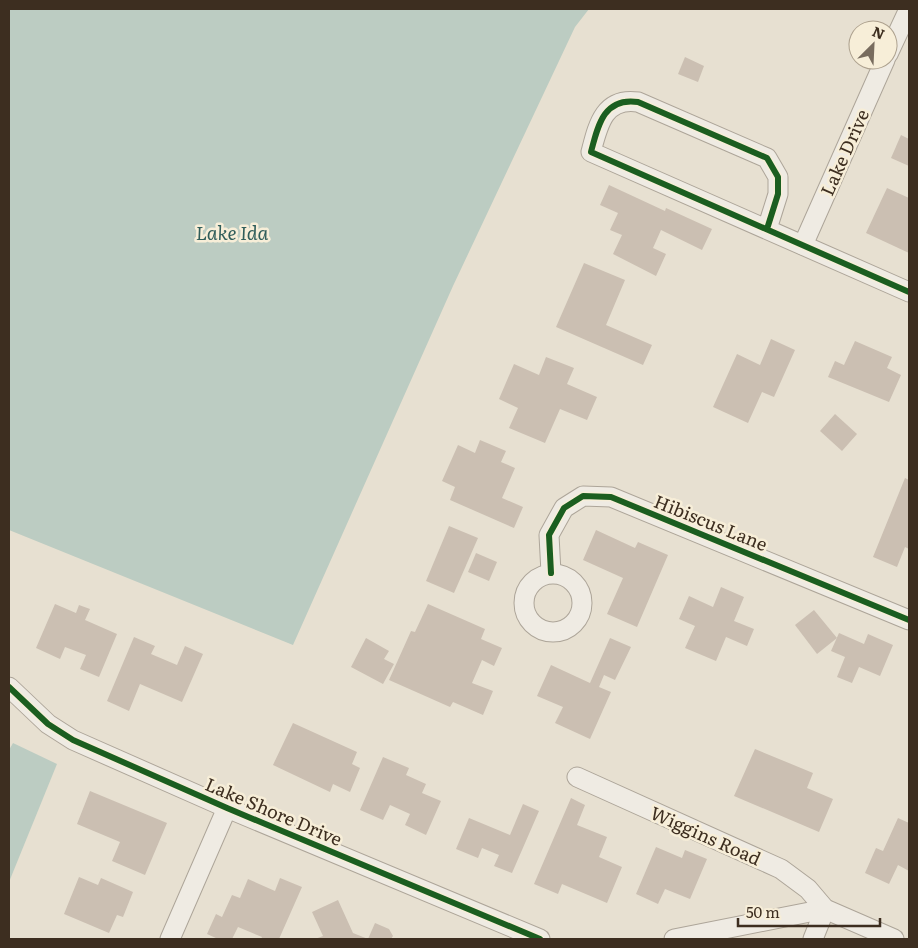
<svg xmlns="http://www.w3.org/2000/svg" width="918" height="948" viewBox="0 0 918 948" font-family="Literata,serif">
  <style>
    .water { fill: #bcccc2 }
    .building { fill: #cbbfb2 }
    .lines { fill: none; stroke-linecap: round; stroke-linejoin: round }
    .street-casing { stroke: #ada599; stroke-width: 21 }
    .street { stroke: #efebe3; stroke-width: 19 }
    .cycleway-casing { stroke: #f7eed8; stroke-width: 9 }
    .cycleway { stroke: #1b5e20; stroke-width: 6 }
    .labels { text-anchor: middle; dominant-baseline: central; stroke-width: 5; stroke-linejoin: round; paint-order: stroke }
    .street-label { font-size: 18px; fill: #3d2e20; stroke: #f7eed8 }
    .water-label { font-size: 19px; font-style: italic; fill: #2f5d5a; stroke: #f7eed8 }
  </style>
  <rect width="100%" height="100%" fill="#e7e0d1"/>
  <g class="water">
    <path d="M9,9H589L575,27L453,286L293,645L9,530Z"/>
    <path d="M13,743L57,764L9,882V750Z"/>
  </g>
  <g class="building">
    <path d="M685,57L704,66L698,82L678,74Z"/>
    <path d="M901,135L909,139V166L891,158Z"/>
    <path d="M609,185L665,211L666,208L712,229L702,250L661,230L653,248L666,254L656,276L613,254L622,235L610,230L618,213L600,205Z"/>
    <path d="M887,188L909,198V253L866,233Z"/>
    <path d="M584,263L625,280L606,325L652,345L643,365L556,327Z"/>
    <path d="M771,339L795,350L774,397L762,392L748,423L713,407L737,354L760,365Z"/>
    <path d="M855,341L892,357L887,368L901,375L889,402L828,377L835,361L844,365Z"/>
    <path d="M546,357L574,368L567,384L597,397L587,420L560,409L545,443L509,428L518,408L499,399L514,364L539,375Z"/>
    <path d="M835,414L857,434L842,451L820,431Z"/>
    <path d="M480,440L506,451L501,462L515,468L502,498L523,507L514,528L450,500L455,487L442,481L458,445L475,453Z"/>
    <path d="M905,478L909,480V549L905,547L897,567L873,557Z"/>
    <path d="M449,526L478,538L454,593L426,581Z"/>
    <path d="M596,530L635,548L638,542L668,555L637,627L607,614L623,578L583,560Z"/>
    <path d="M476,553L497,562L489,581L468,572Z"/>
    <path d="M721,587L744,597L734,621L754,629L747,646L726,637L716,661L685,648L695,626L679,619L689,596L713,607Z"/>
    <path d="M55,604L76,613L79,605L90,609L85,620L117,634L99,677L80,669L86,655L65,647L60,659L36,648Z"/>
    <path d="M428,604L485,629L481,639L502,648L494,666L482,660L472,683L493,691L483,715L453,702L450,707L389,680L411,631L415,632Z"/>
    <path d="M814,610L837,638L817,654L795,625Z"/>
    <path d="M839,633L864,644L868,634L893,645L880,676L859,667L852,683L837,677L845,657L831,651Z"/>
    <path d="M134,637L155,646L151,654L177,665L185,646L203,654L182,702L140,684L129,711L107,701Z"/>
    <path d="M366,638L389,651L384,659L394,664L383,684L351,667Z"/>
    <path d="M610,638L631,647L615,680L604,675L599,687L611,692L590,739L555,723L563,707L537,696L551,665L590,683Z"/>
    <path d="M293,723L357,752L352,764L360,768L350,792L333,784L330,792L273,765Z"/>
    <path d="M755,749L813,773L807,788L833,799L819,832L734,796Z"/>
    <path d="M383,757L409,768L406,775L426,784L422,793L441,801L426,835L405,825L410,814L390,805L383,820L360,810Z"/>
    <path d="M90,791L167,823L145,875L112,861L120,842L77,824Z"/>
    <path d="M571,798L585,805L577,825L607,837L599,857L622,867L607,903L562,884L558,894L534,884Z"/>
    <path d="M523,804L539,811L512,873L494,866L499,855L482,848L478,858L456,849L469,818L510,835Z"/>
    <path d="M898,818L909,823V871L898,865L889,884L865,873L876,848L883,851Z"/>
    <path d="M656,847L682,858L685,850L707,859L690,899L665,889L658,904L636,894Z"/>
    <path d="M79,877L98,885L101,878L133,892L123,917L117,915L109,933L64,914Z"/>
    <path d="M280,878L302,887L279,939H261L262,937L238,927L232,939H218L207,934L216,914L222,917L232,895L240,898L248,879L275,891Z"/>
    <path d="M338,900L353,933L368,939L375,923L389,929L393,936L391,939H315L323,936L312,912Z"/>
  </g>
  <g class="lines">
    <defs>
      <g id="street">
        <path d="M888,54L909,9"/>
        <path d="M767,229L778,194V177L767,158L638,102C604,97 598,125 591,152L909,292"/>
        <path d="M803,245L885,60"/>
        <path d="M551,573L549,535L564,508L583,496L611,497L909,620"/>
        <circle cx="553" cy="603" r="29"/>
        <path d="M9,687L48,724L73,740L227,808L540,939"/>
        <path d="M577,777L781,869L808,889L825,909L894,939"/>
        <path d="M170,939L227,808"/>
        <path d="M674,939L825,909"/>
        <path d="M813,939L825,909"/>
      </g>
    </defs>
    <use href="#street" class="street-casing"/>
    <use href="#street" class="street"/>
    <defs>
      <g id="cycleway">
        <path d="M767,229L778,194V177L767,158L638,102C604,97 598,125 591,152L909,292"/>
        <path d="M551,573L549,535L564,508L583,496L611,497L909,620"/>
        <path d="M9,687L48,724L73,740L227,808L540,939"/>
      </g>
    </defs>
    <use href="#cycleway" class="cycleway-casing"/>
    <use href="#cycleway" class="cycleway"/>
  </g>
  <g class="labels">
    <g class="street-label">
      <text transform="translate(844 152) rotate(-66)">Lake Drive</text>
      <text transform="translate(711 522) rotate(22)">Hibiscus Lane</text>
      <text transform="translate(274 811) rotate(23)">Lake Shore Drive</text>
      <text transform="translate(706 835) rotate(24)">Wiggins Road</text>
    </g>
    <g class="water-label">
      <text x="232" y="232">Lake Ida</text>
    </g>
  </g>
  <rect width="918" height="948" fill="none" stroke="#3d2e20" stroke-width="20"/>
  <g transform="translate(873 45) rotate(24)"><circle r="24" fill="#f7eed8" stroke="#ada18e"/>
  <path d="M0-4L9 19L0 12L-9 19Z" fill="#786c5e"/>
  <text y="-8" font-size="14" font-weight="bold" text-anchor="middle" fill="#3d2e20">N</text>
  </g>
  <path d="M738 918v8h142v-8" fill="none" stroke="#3d2e20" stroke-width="2.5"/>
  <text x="746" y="918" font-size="15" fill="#3d2e20" stroke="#f7eed8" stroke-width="4" paint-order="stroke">50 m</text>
</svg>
